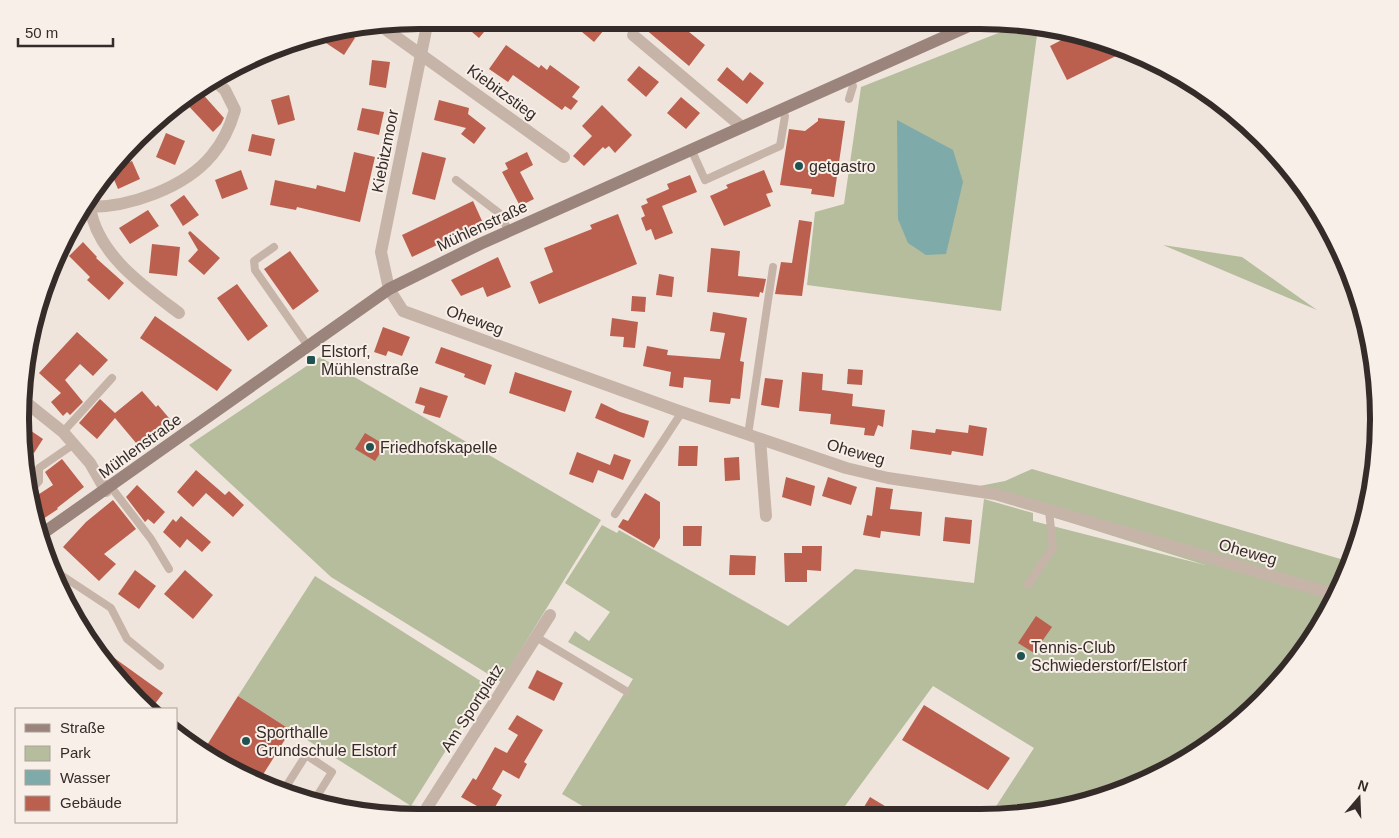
<svg xmlns="http://www.w3.org/2000/svg" width="1399" height="838" viewBox="0 0 1399 838" font-family="Helvetica,sans-serif">
  <style>
    .green { fill: #b5bd9d }
    .water { fill: #7eaaa9 }
    .building { fill: #bb604f }
    .lines { fill: none; stroke-linecap: round; stroke-linejoin: round }
    .service { stroke: #c7b4a9; stroke-width: 8 }
    .minor { stroke: #c7b4a9; stroke-width: 12 }
    .secondary { stroke: #9a847b; stroke-width: 12 }
    .poi-dot { fill: #215252; stroke: #f8efe8; stroke-width: 2 }
    .labels { text-anchor: middle; dominant-baseline: central; stroke-width: 4; stroke-linejoin: round; paint-order: stroke }
    .street-label { font-size: 16px; fill: #352b28; stroke: #f8efe8 }
    .poi-label { font-size: 16px; fill: #352b28; stroke: #f8efe8; text-anchor: start }
    .rim { fill: none; stroke: #352b28; stroke-width: 6 }
  </style>
  <rect width="100%" height="100%" fill="#f0e5dc"/>
  <g class="green">
    <path d="M1021,24L1038,27L1001,311L807,285L815,212L844,204L861,87Z"/>
    <path d="M1163,245L1242,257L1317,310Z"/>
    <path d="M320,357L601,520L501,682L331,577L189,445Z"/>
    <path d="M1032,469L1351,562L1349,572L1312,641L1243,719L1179,765L1108,797L1006,817H989L1034,748L933,686L837,817H601L562,794L633,679L568,642L575,631L589,641L610,612L565,583L602,525L617,533L619,530L788,626L855,569L974,583L984,499L1033,513V521L1205,565L964,489L1005,481Z"/>
    <path d="M315,576L487,685L411,806L238,696Z"/>
  </g>
  <path class="water" d="M897,120L953,150L963,182L946,254L926,255L908,243L898,219Z"/>
  <g class="building">
    <path d="M458,20H494L479,38Z"/>
    <path d="M581,20H592L604,30L594,42L576,27Z"/>
    <path d="M650,20H689L683,27L705,45L689,66L644,28Z"/>
    <path d="M346,32L355,38L344,55L317,37Z"/>
    <path d="M1073,34L1109,42L1116,56L1067,80L1050,46Z"/>
    <path d="M506,45L539,68L541,65L547,70L550,65L580,87L572,97L578,101L571,110L565,106L562,110L513,75L508,82L489,69Z"/>
    <path d="M372,60L390,62L386,88L369,85Z"/>
    <path d="M639,66L659,82L646,97L627,80Z"/>
    <path d="M727,67L743,81L750,72L764,83L747,104L717,80Z"/>
    <path d="M199,90L224,118L221,124L213,132L182,99Z"/>
    <path d="M289,95L295,120L278,125L271,100Z"/>
    <path d="M681,97L700,113L686,129L667,113Z"/>
    <path d="M439,100L469,108L468,114L486,128L474,144L461,134L466,128L434,120Z"/>
    <path d="M602,105L632,135L615,153L609,146L605,149L603,147L584,166L573,156L592,136L582,126Z"/>
    <path d="M362,108L384,112L379,135L357,130Z"/>
    <path d="M818,118L845,121L834,197L811,194L812,189L780,185L789,129L805,131L818,121Z"/>
    <path d="M166,133L185,141L175,165L156,157Z"/>
    <path d="M252,134L275,139L271,156L248,151Z"/>
    <path d="M354,152L375,157L360,222L297,207L296,210L270,205L275,180L316,189L317,185L345,192Z"/>
    <path d="M422,152L446,158L435,200L412,194Z"/>
    <path d="M527,152L533,165L520,172L534,199L520,206L502,172L508,169L505,163Z"/>
    <path d="M132,161L140,179L118,189L110,170Z"/>
    <path d="M241,170L248,189L222,199L215,180Z"/>
    <path d="M764,170L773,192L766,194L771,206L724,226L710,196L728,188L726,185Z"/>
    <path d="M690,175L697,192L662,206L673,233L655,240L651,229L646,231L641,218L645,216L641,206L648,203L646,199L669,189L667,184Z"/>
    <path d="M184,195L199,215L183,226L170,205Z"/>
    <path d="M473,201L483,223L412,257L402,235Z"/>
    <path d="M148,210L159,226L130,244L119,228Z"/>
    <path d="M618,214L637,264L539,304L530,282L553,272L544,248L592,229L590,225Z"/>
    <path d="M799,220L812,222L802,296L775,294L781,262L792,263Z"/>
    <path d="M190,231L220,258L204,275L188,261L198,250L188,233Z"/>
    <path d="M83,242L97,257L96,258L124,283L109,300L87,280L90,277L69,256Z"/>
    <path d="M152,244L180,247L177,276L149,273Z"/>
    <path d="M711,248L740,251L738,276L766,279L763,293L760,292L759,297L707,292Z"/>
    <path d="M290,251L319,291L293,310L264,269Z"/>
    <path d="M498,257L511,287L487,297L483,287L461,296L451,280Z"/>
    <path d="M659,274L674,277L672,297L656,295Z"/>
    <path d="M237,284L268,326L248,341L217,298Z"/>
    <path d="M632,296L646,297L645,312L631,311Z"/>
    <path d="M713,312L747,318L740,361L744,362L740,399L731,398L730,404L709,402L711,380L684,377L683,388L669,386L671,372L643,366L647,346L668,350L667,355L720,359L725,333L710,331Z"/>
    <path d="M155,316L232,370L217,391L140,338Z"/>
    <path d="M612,318L638,322L635,348L623,347L624,337L610,336Z"/>
    <path d="M383,327L410,337L402,356L388,351L386,356L374,352Z"/>
    <path d="M77,332L108,360L93,376L80,364L65,380L83,402L70,415L67,412L63,416L51,402L61,393L39,373Z"/>
    <path d="M441,347L492,365L485,385L464,377L465,374L435,363Z"/>
    <path d="M848,369L863,370L862,385L847,384Z"/>
    <path d="M515,372L572,391L565,412L509,393Z"/>
    <path d="M802,372L823,374L822,390L853,394L852,406L885,410L883,427L878,425L874,436L864,435L865,428L830,424L831,414L799,411Z"/>
    <path d="M765,378L783,380L779,408L761,405Z"/>
    <path d="M420,387L448,396L440,418L423,413L425,406L415,403Z"/>
    <path d="M142,391L156,407L158,405L174,424L142,450L115,418L97,439L79,423L100,399L115,413Z"/>
    <path d="M601,403L620,412L649,421L644,438L595,418Z"/>
    <path d="M21,424L43,439L34,453L25,447Z"/>
    <path d="M969,425L987,428L983,456L952,451L951,455L910,449L912,430L935,433L936,429L968,433Z"/>
    <path d="M365,433L385,445L375,461L355,449Z"/>
    <path d="M679,446H698L697,466H678Z"/>
    <path d="M577,452L610,465L614,454L631,460L623,480L598,470L593,483L569,474Z"/>
    <path d="M739,457L740,480L725,481L724,458Z"/>
    <path d="M62,459L84,487L57,508L58,509L37,523L33,498L53,485L45,472Z"/>
    <path d="M196,470L225,495L229,491L244,505L233,517L206,493L193,507L177,492Z"/>
    <path d="M786,477L815,486L811,506L782,497Z"/>
    <path d="M828,477L857,487L851,505L822,496Z"/>
    <path d="M137,485L165,512L154,524L148,519L145,522L126,497Z"/>
    <path d="M876,487L893,489L890,509L922,512L920,536L881,531L880,538L863,535L867,515L872,516Z"/>
    <path d="M645,493L660,502V538L654,548L618,527L623,519L628,521Z"/>
    <path d="M113,500L136,529L104,554L116,564L99,581L63,547L86,522Z"/>
    <path d="M181,516L211,542L202,552L187,539L180,548L163,532L173,519L176,522Z"/>
    <path d="M945,517L972,520L970,544L943,541Z"/>
    <path d="M683,526H702L701,546H683Z"/>
    <path d="M802,546H822L821,571L807,570V582H785L784,553H802Z"/>
    <path d="M730,555L756,556L755,575H729Z"/>
    <path d="M135,570L156,586L139,609L118,594Z"/>
    <path d="M185,570L213,595L193,619L164,594Z"/>
    <path d="M1036,616L1052,627L1034,653L1018,643Z"/>
    <path d="M92,642L163,693L152,708L102,662Z"/>
    <path d="M537,670L563,683L554,701L528,688Z"/>
    <path d="M238,696L291,730L259,781L202,753Z"/>
    <path d="M924,705L1010,758L988,790L902,740Z"/>
    <path d="M517,715L543,730L524,762L527,764L519,779L503,770L492,789L502,795L491,814L461,797L473,778L476,780L495,747L507,753L518,735L508,729Z"/>
    <path d="M870,797L903,817H858Z"/>
  </g>
  <g class="lines">
    <g class="service">
      <path d="M849,99L853,86L850,79"/>
      <path d="M691,149L705,180L780,146L785,116L781,109"/>
      <path d="M456,180L499,213L509,231"/>
      <path d="M274,247L254,261L255,270L308,346"/>
      <path d="M63,432L112,378"/>
      <path d="M748,435L773,267"/>
      <path d="M111,487L151,539L169,569"/>
      <path d="M32,489L39,481V468L74,444"/>
      <path d="M615,514L682,412"/>
      <path d="M51,566L61,575L60,582"/>
      <path d="M61,575L111,608L127,639L160,666"/>
      <path d="M1028,585L1053,547L1049,511"/>
      <path d="M80,621H81"/>
      <path d="M536,637L626,691"/>
      <path d="M282,793L306,755L332,772L314,801"/>
    </g>
    <g class="minor">
      <path d="M428,20L381,252L389,289L403,311L676,410L846,468L888,478L995,494L1336,595"/>
      <path d="M381,26L564,157"/>
      <path d="M633,35L742,127"/>
      <path d="M86,207C128,208 185,188 212,155C224,141 230,127 235,110L225,90L215,81"/>
      <path d="M90,207C97,254 143,286 179,313"/>
      <path d="M23,400L63,432L90,463L106,491"/>
      <path d="M760,439L766,516"/>
      <path d="M421,817L550,615"/>
    </g>
    <path class="secondary" d="M39,536L389,289L480,244L980,21"/>
  </g>
  <g class="poi-dot">
    <circle cx="799" cy="166" r="5"/>
    <rect x="306" y="355" width="10" height="10" rx="2.5"/>
    <circle cx="370" cy="447" r="5"/>
    <circle cx="1021" cy="656" r="5"/>
    <circle cx="246" cy="741" r="5"/>
  </g>
  <g class="labels">
    <g class="street-label">
      <text transform="translate(502 92) rotate(36)">Kiebitzstieg</text>
      <text transform="translate(385 151) rotate(-79)">Kiebitzmoor</text>
      <text transform="translate(482 226) rotate(-25)">Mühlenstraße</text>
      <text transform="translate(475 320) rotate(20)">Oheweg</text>
      <text transform="translate(140 446) rotate(-36)">Mühlenstraße</text>
      <text transform="translate(856 452) rotate(16)">Oheweg</text>
      <text transform="translate(1248 552) rotate(16)">Oheweg</text>
      <text transform="translate(472 708) rotate(-57)">Am Sportplatz</text>
    </g>
    <g class="poi-label">
      <text x="809" y="166">getgastro</text>
      <text x="321" y="351">Elstorf,<tspan x="321" dy="18">Mühlenstraße</tspan></text>
      <text x="380" y="447">Friedhofskapelle</text>
      <text x="1031" y="647">Tennis-Club<tspan x="1031" dy="18">Schwiederstorf/Elstorf</tspan></text>
      <text x="256" y="732">Sporthalle<tspan x="256" dy="18">Grundschule Elstorf</tspan></text>
    </g>
  </g>
  <path d="M0 0H1399V838H0ZM419 29H980A390 390 0 0 1 1370 419V419A390 390 0 0 1 980 809H419A390 390 0 0 1 29 419V419A390 390 0 0 1 419 29Z" fill="#f8efe8" fill-rule="evenodd"/>
  <path class="rim" d="M419 29H980A390 390 0 0 1 1370 419V419A390 390 0 0 1 980 809H419A390 390 0 0 1 29 419V419A390 390 0 0 1 419 29Z"/>
  <rect x="15" y="708" width="162" height="115" fill="#f8efe8" stroke="#aaa19b"/>
  <rect x="25" y="724" width="25" height="8" fill="#9a847b" stroke="#aaa19b"/>
  <text x="60" y="733" font-size="15" fill="#352b28">Straße</text>
  <rect x="25" y="746" width="25" height="15" fill="#b5bd9d" stroke="#aaa19b"/>
  <text x="60" y="758" font-size="15" fill="#352b28">Park</text>
  <rect x="25" y="770" width="25" height="15" fill="#7eaaa9" stroke="#aaa19b"/>
  <text x="60" y="783" font-size="15" fill="#352b28">Wasser</text>
  <rect x="25" y="796" width="25" height="15" fill="#bb604f" stroke="#aaa19b"/>
  <text x="60" y="808" font-size="15" fill="#352b28">Gebäude</text>
  <g transform="translate(1359 798) rotate(19)" stroke="#f8efe8" stroke-width="4" paint-order="stroke">
  <path d="M0-4L9 19L0 12L-9 19Z" fill="#352b28"/>
  <text y="-8" font-size="14" font-weight="bold" text-anchor="middle" fill="#352b28">N</text>
  </g>
  <path d="M18 38v8h95v-8" fill="none" stroke="#352b28" stroke-width="2.5"/>
  <text x="25" y="38" font-size="15" fill="#352b28" stroke="#f8efe8" stroke-width="4" paint-order="stroke">50 m</text>
</svg>
